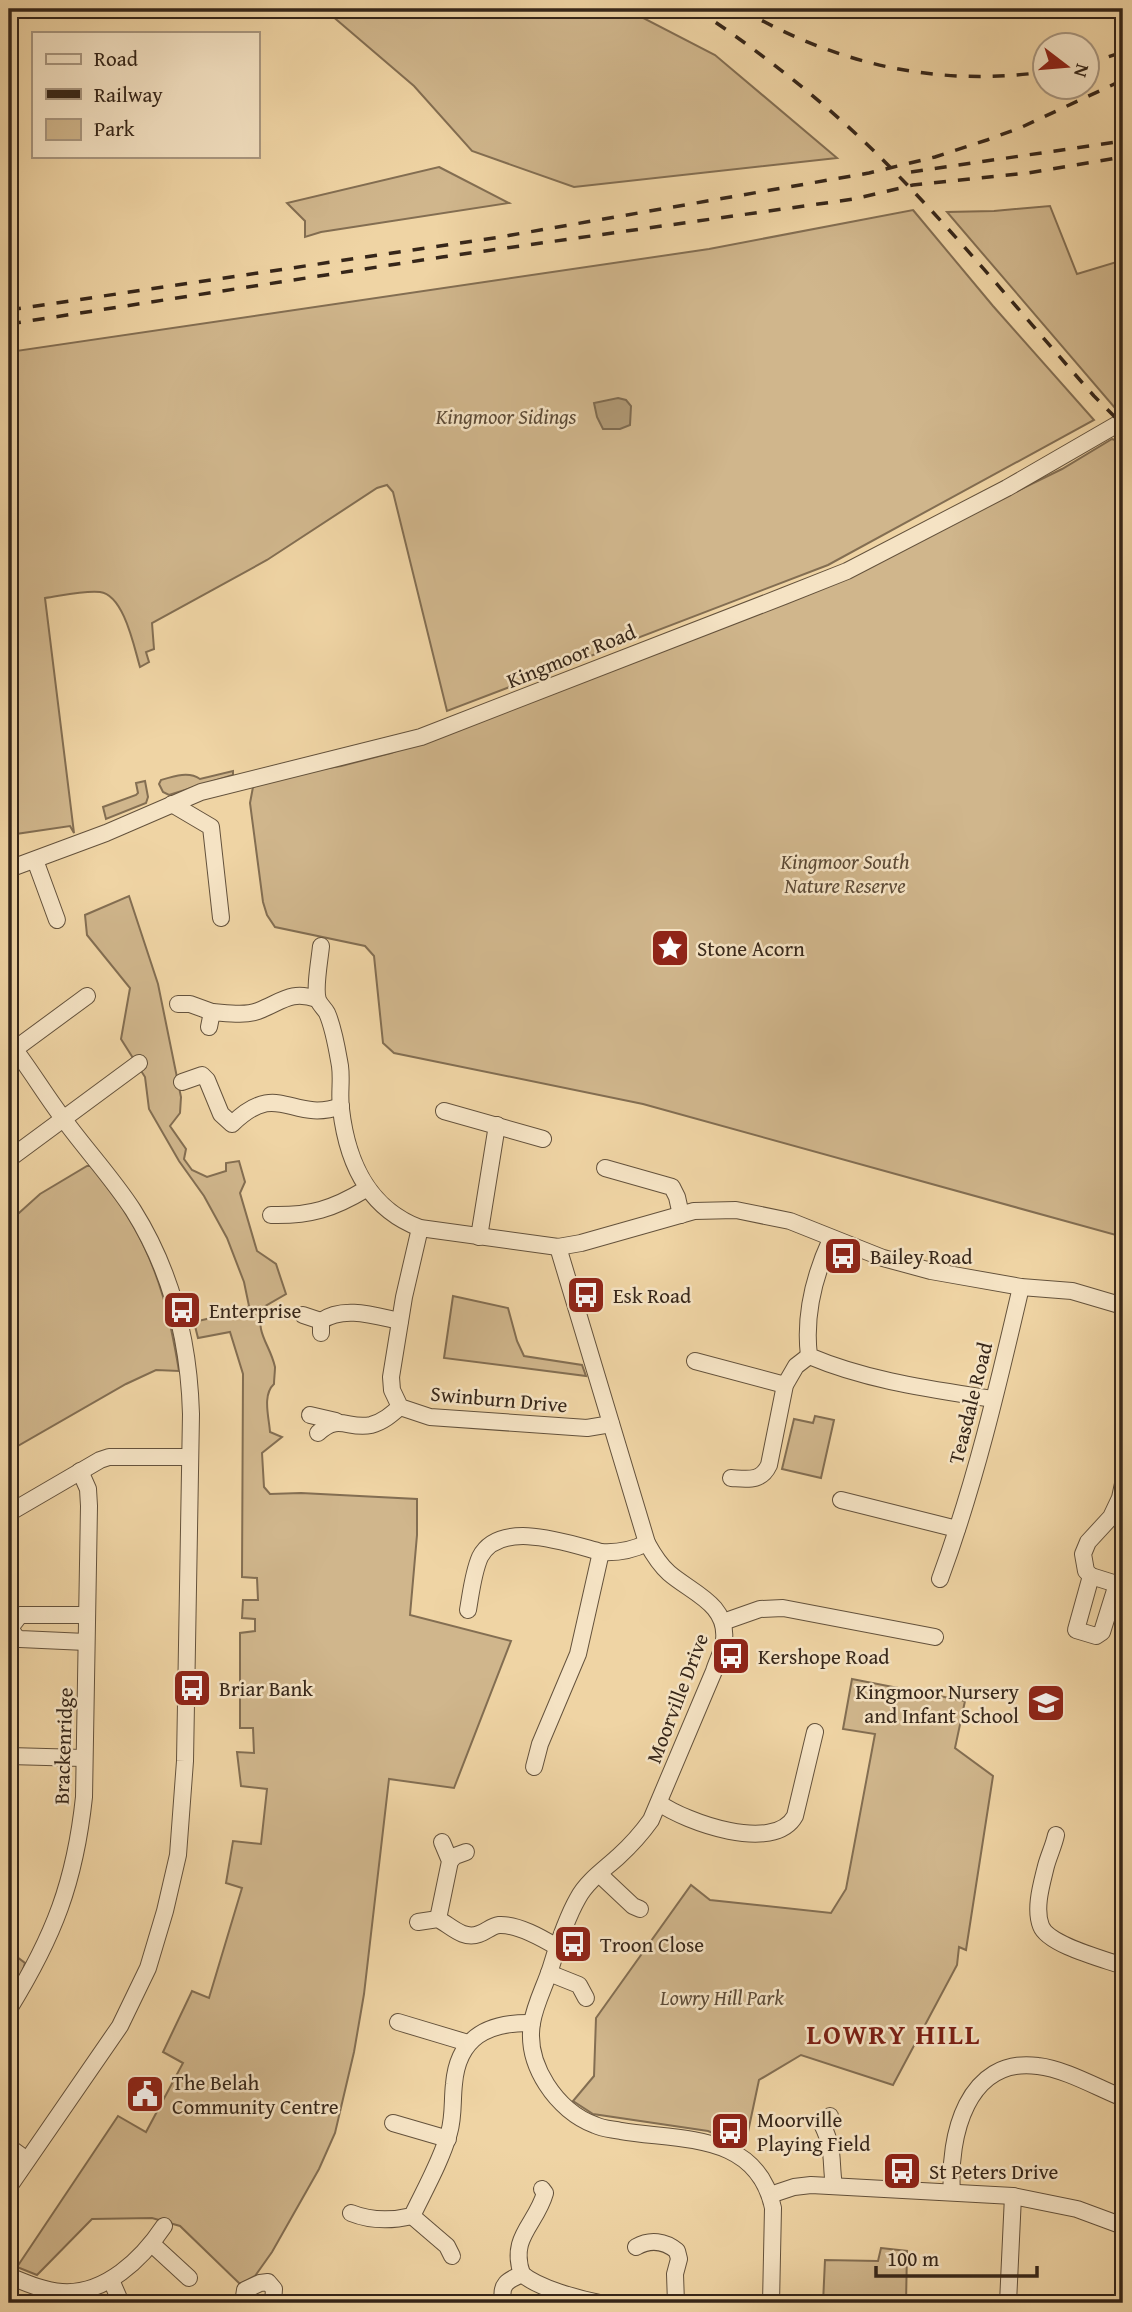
<svg xmlns="http://www.w3.org/2000/svg" width="1132" height="2312" viewBox="0 0 1132 2312" font-family="'Gentium Book Plus',serif">
  <style>
    .green { fill: #d0b68c; stroke: #836e52; stroke-width: 2 }
    .water { fill: #b09975; stroke: #7f6b50; stroke-width: 2 }
    .lines { fill: none; stroke-linecap: round; stroke-linejoin: round }
    .minor-casing { stroke: #64523c; stroke-width: 18 }
    .minor { stroke: #f5e3c4; stroke-width: 16 }
    .rail { stroke: #362619; stroke-width: 3.5; stroke-dasharray: 12 12; stroke-linecap: butt }
    .labels { text-anchor: middle; dominant-baseline: central; stroke-width: 5; stroke-linejoin: round; paint-order: stroke }
    .park-label { font-size: 21px; font-style: italic; fill: #5c4a36; stroke: #f5e3c4 }
    .street-label { font-size: 21px; fill: #362619; stroke: #f5e3c4 }
    .poi-label { font-size: 21px; fill: #362619; stroke: #f5e3c4; text-anchor: start }
    .district-label { font-size: 28px; font-weight: bold; letter-spacing: 2px; fill: #7a1f14; stroke: #f5e3c4 }
  </style>
  <rect width="100%" height="100%" fill="#efd4a4"/>
  <filter id="stains"><feTurbulence type="fractalNoise" baseFrequency=".00286" numOctaves="4"/><feColorMatrix values="0 0 0 0 .2 0 0 0 0 .09 0 0 0 0 .02 0 0 0 .5 -.17"/></filter>
  <radialGradient id="worn" r=".72"><stop offset=".6" stop-color="#630" stop-opacity="0"/><stop offset="1" stop-color="#630" stop-opacity=".3"/></radialGradient>
  <g class="green">
    <path d="M324,9H626L715,55L837,158L574,187L472,151L414,86Z"/>
    <path d="M439,167L509,203L321,232L305,237V221L287,203Z"/>
    <path d="M1050,206L1077,274L1123,260V414L1121,415L947,212L994,211Z"/>
    <path d="M913,210L993,306L1094,420L828,565L447,711L393,492L387,485L377,488L267,560L152,623L154,649L146,652L149,662L140,667C134,647 124,595 100,592C85,590 60,596 45,598L74,833L70,826L9,835V352L709,249Z"/>
    <path d="M1112,439L1123,443V1237L643,1104L394,1053L383,1043L374,956L365,946L275,927L267,915L263,902L250,803L253,787L279,776L341,766L391,753L823,586L1062,469Z"/>
    <path d="M233,771V775L169,795L163,792L159,784L161,780C174,776 189,771 200,779Z"/>
    <path d="M145,781L148,797L146,803L106,819L103,807L136,795L138,793L136,783Z"/>
    <path d="M129,896L158,984L181,1097L180,1113L170,1126L186,1149L184,1159L192,1170L207,1177L226,1171V1163L239,1161L245,1182L240,1193L257,1251L276,1264L286,1294L262,1308C255,1334 270,1344 275,1367C275,1372 274,1379 274,1384C262,1395 269,1417 270,1432L282,1437L262,1453L264,1487L270,1494L301,1493L417,1499V1535L410,1615L511,1641L454,1788L389,1779L364,1994L354,2052L335,2133L319,2169L272,2252L255,2276L240,2284L180,2226L152,2218L92,2219L37,2275L17,2267L118,2116L146,2132L183,2063L163,2052L192,1991L209,1998L242,1888L226,1883L233,1841L261,1844L267,1789L241,1786L237,1752L254,1753L253,1728H240V1633L255,1631V1619L242,1618L243,1600H258L257,1578L242,1577L243,1374L230,1332L198,1338L194,1322L240,1311L249,1306L244,1282L227,1238L204,1196L179,1161L149,1109L145,1077L121,1039L130,988L87,935L85,915Z"/>
    <path d="M87,1166H92C105,1186 122,1204 133,1225C160,1273 170,1317 179,1371L156,1370L126,1384L9,1451V1222L40,1194Z"/>
    <path d="M453,1296L508,1308L517,1341L524,1356L582,1365L586,1376L444,1358Z"/>
    <path d="M815,1416L834,1420L821,1478L782,1469L794,1419L813,1423Z"/>
    <path d="M852,1679L965,1701L955,1748L993,1776L966,1950L959,1947L957,1965L893,2085L801,2055L759,2080L745,2146L708,2131L593,2114L573,2101L594,2076L596,2018L691,1885L710,1900L831,1913L846,1889L875,1734L843,1729Z"/>
    <path d="M9,1951L25,1963L21,1977L9,1995V1962L14,1963L15,1960L9,1956Z"/>
    <path d="M881,2248L907,2251L906,2303H823L825,2260L878,2261Z"/>
  </g>
  <path class="water" d="M618,398L626,400L631,406L630,425L620,429H603L597,417L594,403Z"/>
  <g class="lines">
    <defs>
      <g id="minor">
        <path d="M172,804L211,827L221,918"/>
        <path d="M35,860L57,920"/>
        <path d="M9,869L106,833L201,792L421,737L784,596L847,571L1007,488L1123,421"/>
        <path d="M321,946C320,958 314,989 318,1000C320,1005 325,1009 327,1013C334,1029 337,1049 340,1066C342,1080 339,1094 341,1109C347,1161 367,1208 420,1228L558,1247L581,1243L694,1211L736,1210L790,1221L883,1258L931,1271L1021,1287L1072,1291L1123,1306"/>
        <path d="M178,1004H190L212,1012"/>
        <path d="M209,1027L212,1012C227,1013 244,1016 258,1011C282,1002 290,990 317,999"/>
        <path d="M9,1042C29,1067 45,1095 65,1121C87,1151 113,1179 133,1210C172,1272 189,1343 191,1414L185,1761L178,1855L165,1911L148,1968L120,2026L9,2187"/>
        <path d="M15,1049L87,996"/>
        <path d="M182,1082L202,1075L207,1080L221,1114L232,1124C279,1078 291,1124 341,1106"/>
        <path d="M444,1111L543,1139"/>
        <path d="M9,1159L139,1063"/>
        <path d="M605,1168L672,1187L677,1197L681,1215"/>
        <path d="M271,1215C310,1216 333,1209 366,1189"/>
        <path d="M420,1228L404,1297L391,1377L392,1390L400,1407L430,1417L587,1428L611,1424"/>
        <path d="M479,1237L497,1125"/>
        <path d="M831,1239C814,1276 804,1315 809,1356C868,1381 930,1389 993,1399"/>
        <path d="M558,1247L647,1543C653,1554 660,1565 669,1573C692,1593 728,1604 724,1640C723,1651 717,1661 714,1671L651,1820C641,1834 631,1845 619,1856C605,1869 587,1881 578,1898C566,1919 558,1944 551,1967C545,1986 535,2004 532,2023C525,2065 557,2111 595,2125C603,2129 612,2129 621,2131C681,2141 757,2132 773,2208L771,2303"/>
        <path d="M303,1315L321,1321"/>
        <path d="M321,1333V1321C343,1305 376,1316 400,1321"/>
        <path d="M695,1361L785,1385"/>
        <path d="M310,1415L336,1421"/>
        <path d="M318,1433C339,1413 348,1430 371,1425C383,1422 392,1414 400,1407"/>
        <path d="M731,1478C748,1479 761,1482 769,1465L785,1385L796,1366L809,1356"/>
        <path d="M1123,1484L1120,1498L1111,1517L1088,1542L1083,1554L1086,1571L1091,1576L1123,1586"/>
        <path d="M841,1500L957,1529"/>
        <path d="M9,1513L100,1460L109,1457H189"/>
        <path d="M1091,1576L1076,1630L1096,1636L1102,1632L1117,1584"/>
        <path d="M940,1579C975,1484 998,1386 1021,1287"/>
        <path d="M468,1610C471,1593 473,1573 480,1557C500,1518 570,1544 601,1552C618,1553 633,1550 647,1543"/>
        <path d="M723,1622L760,1609L783,1608L935,1637"/>
        <path d="M86,1642L20,1639L16,1637L10,1628L20,1615H86"/>
        <path d="M9,1756L83,1758"/>
        <path d="M534,1767L540,1744L578,1654L601,1552"/>
        <path d="M659,1803C686,1822 774,1854 795,1816L815,1732"/>
        <path d="M1056,1835C1054,1845 1049,1855 1046,1866C1042,1883 1034,1908 1041,1926C1048,1945 1104,1959 1123,1966"/>
        <path d="M450,1861L455,1856L466,1852"/>
        <path d="M599,1874L633,1906L640,1909"/>
        <path d="M438,1919L450,1861L442,1842"/>
        <path d="M418,1922L438,1919C451,1926 463,1940 479,1934C486,1932 491,1926 499,1925C518,1924 542,1938 557,1947"/>
        <path d="M549,1973L579,1985L586,1998"/>
        <path d="M9,2009C54,1936 75,1882 84,1797L89,1506L88,1489L80,1471"/>
        <path d="M398,2022L468,2043"/>
        <path d="M830,2116L822,2124C835,2151 830,2159 834,2186"/>
        <path d="M393,2123L448,2139"/>
        <path d="M9,2147L27,2160"/>
        <path d="M952,2192C948,2137 967,2056 1038,2066C1065,2069 1098,2088 1123,2098"/>
        <path d="M770,2195L794,2187L811,2185L1013,2196L1077,2209L1123,2226"/>
        <path d="M351,2213C371,2221 391,2221 412,2216C425,2189 441,2161 449,2133C454,2116 452,2101 454,2084C458,2037 488,2022 532,2023"/>
        <path d="M412,2216L447,2246L452,2256"/>
        <path d="M152,2244L189,2278"/>
        <path d="M636,2247C650,2239 665,2241 677,2251L679,2259L675,2274L676,2303"/>
        <path d="M522,2274C509,2237 536,2225 545,2193L542,2189"/>
        <path d="M9,2276C26,2283 44,2291 62,2292C105,2295 142,2259 164,2226"/>
        <path d="M111,2280L121,2303"/>
        <path d="M503,2300C500,2283 509,2280 522,2274C538,2288 579,2299 600,2303"/>
        <path d="M243,2303L245,2290L260,2283L268,2282L274,2289L273,2303"/>
        <path d="M1008,2303L1013,2196"/>
      </g>
    </defs>
    <use href="#minor" class="minor-casing"/>
    <use href="#minor" class="minor"/>
    <g class="rail">
      <path d="M696,9C762,53 826,103 882,159C957,234 1024,317 1094,396L1123,425"/>
      <path d="M741,9C836,64 935,87 1044,72"/>
      <path d="M1086,64L1123,52"/>
      <path d="M911,172L1123,141"/>
      <path d="M9,310L500,237L869,173L935,157L987,140L1022,127L1123,80"/>
      <path d="M9,324L442,257L854,199L913,185L1028,173L1123,157"/>
    </g>
  </g>
  <defs>
    <symbol id="sight-square" viewBox="-11 -11 22 22"><rect x="-9" y="-9" width="18" height="18" rx="4" fill="#8f2418" stroke="#f5e3c4"/><path d="M0-6L1.8-2.2L6-1.7L2.9 1.2L3.7 5.4L0 3.3L-3.7 5.4L-2.9 1.2L-6-1.7L-1.8-2.2Z" fill="#fff"/></symbol>
    <symbol id="bus-square" viewBox="-11 -11 22 22"><rect x="-9" y="-9" width="18" height="18" rx="4" fill="#8f2418" stroke="#f5e3c4"/><path d="M-5-6H5V4H4V6H2V4H-2V6H-4V4H-5ZM-3.5-4V0h7V-4ZM-3.5 1.2v1.5H-2V1.2ZM2 1.2v1.5H3.5V1.2Z" fill="#fff"/></symbol>
    <symbol id="school-square" viewBox="-11 -11 22 22"><rect x="-9" y="-9" width="18" height="18" rx="4" fill="#8f2418" stroke="#f5e3c4"/><path d="M0-5L7-2L0 1L-7-2ZM-4 1L0 2.5L4 1V4Q0 6-4 4Z" fill="#fff"/></symbol>
    <symbol id="civic-square" viewBox="-11 -11 22 22"><rect x="-9" y="-9" width="18" height="18" rx="4" fill="#8f2418" stroke="#f5e3c4"/><path d="M-.6-6.5H3V-4.5H.6V-3L4-1V1h2V6H-6V1h2V-1L-.6-3ZM-1.2 2.5V6h2.4V2.5Z" fill="#fff"/></symbol>
  </defs>
  <g fill-rule="evenodd">
    <use href="#sight-square" x="648" y="926" width="44" height="44"/>
    <use href="#bus-square" x="821" y="1234" width="44" height="44"/>
    <use href="#bus-square" x="564" y="1273" width="44" height="44"/>
    <use href="#bus-square" x="160" y="1288" width="44" height="44"/>
    <use href="#bus-square" x="709" y="1634" width="44" height="44"/>
    <use href="#bus-square" x="170" y="1666" width="44" height="44"/>
    <use href="#school-square" x="1024" y="1681" width="44" height="44"/>
    <use href="#bus-square" x="551" y="1922" width="44" height="44"/>
    <use href="#civic-square" x="123" y="2072" width="44" height="44"/>
    <use href="#bus-square" x="708" y="2109" width="44" height="44"/>
    <use href="#bus-square" x="880" y="2149" width="44" height="44"/>
  </g>
  <g class="labels">
    <g class="park-label">
      <text x="506" y="416">Kingmoor Sidings</text>
      <text x="845" y="861">Kingmoor South<tspan x="845" dy="24">Nature Reserve</tspan></text>
      <text x="722" y="1997">Lowry Hill Park</text>
    </g>
    <g class="street-label">
      <text transform="translate(571 656) rotate(-22)">Kingmoor Road</text>
      <text transform="translate(499 1399) rotate(5)">Swinburn Drive</text>
      <text transform="translate(970 1403) rotate(-76)">Teasdale Road</text>
      <text transform="translate(677 1698) rotate(-69)">Moorville Drive</text>
      <text transform="translate(63 1746) rotate(-88)">Brackenridge</text>
    </g>
    <g class="poi-label">
      <text x="697" y="948">Stone Acorn</text>
      <text x="870" y="1256">Bailey Road</text>
      <text x="613" y="1295">Esk Road</text>
      <text x="209" y="1310">Enterprise</text>
      <text x="758" y="1656">Kershope Road</text>
      <text x="219" y="1688">Briar Bank</text>
      <text x="1019" y="1691" text-anchor="end">Kingmoor Nursery<tspan x="1019" dy="24">and Infant School</tspan></text>
      <text x="600" y="1944">Troon Close</text>
      <text x="172" y="2082">The Belah<tspan x="172" dy="24">Community Centre</tspan></text>
      <text x="757" y="2119">Moorville<tspan x="757" dy="24">Playing Field</tspan></text>
      <text x="929" y="2171">St Peters Drive</text>
    </g>
    <g class="district-label">
      <text x="894" y="2033">LOWRY HILL</text>
    </g>
  </g>
  <rect width="1132" height="2312" fill="none" stroke="#efd4a4" stroke-width="35"/>
  <rect x="10" y="10" width="1111" height="2291" fill="none" stroke="#362619" stroke-width="3.5"/>
  <rect x="18" y="18" width="1097" height="2277" fill="none" stroke="#362619" stroke-width="2"/>
  <rect x="32" y="32" width="228" height="126" fill="#f5e3c4" stroke="#a99780" stroke-width="2"/>
  <rect x="46" y="54" width="35" height="10" fill="#f5e3c4" stroke="#a99780" stroke-width="2"/>
  <text x="94" y="66" font-size="21" fill="#362619">Road</text>
  <rect x="46" y="89" width="35" height="10" fill="#362619" stroke="#a99780" stroke-width="2"/>
  <text x="94" y="102" font-size="21" fill="#362619">Railway</text>
  <rect x="46" y="119" width="35" height="21" fill="#d0b68c" stroke="#a99780" stroke-width="2"/>
  <text x="94" y="136" font-size="21" fill="#362619">Park</text>
  <g transform="translate(1066 66) rotate(106)"><circle r="33" fill="#f5e3c4" stroke="#a99780" stroke-width="2"/>
  <path d="M0-5L12 26L0 18L-12 26Z" fill="#8f2418"/>
  <text y="-10" font-size="19" font-weight="bold" text-anchor="middle" fill="#362619">N</text>
  </g>
  <path d="M876 2266v10h161v-10" fill="none" stroke="#362619" stroke-width="3.5"/>
  <text x="887" y="2266" font-size="21" fill="#362619" stroke="#f5e3c4" stroke-width="5" paint-order="stroke">100 m</text>
  <rect width="100%" height="100%" filter="url(#stains)"/>
  <rect width="100%" height="100%" fill="url(#worn)"/>
</svg>
